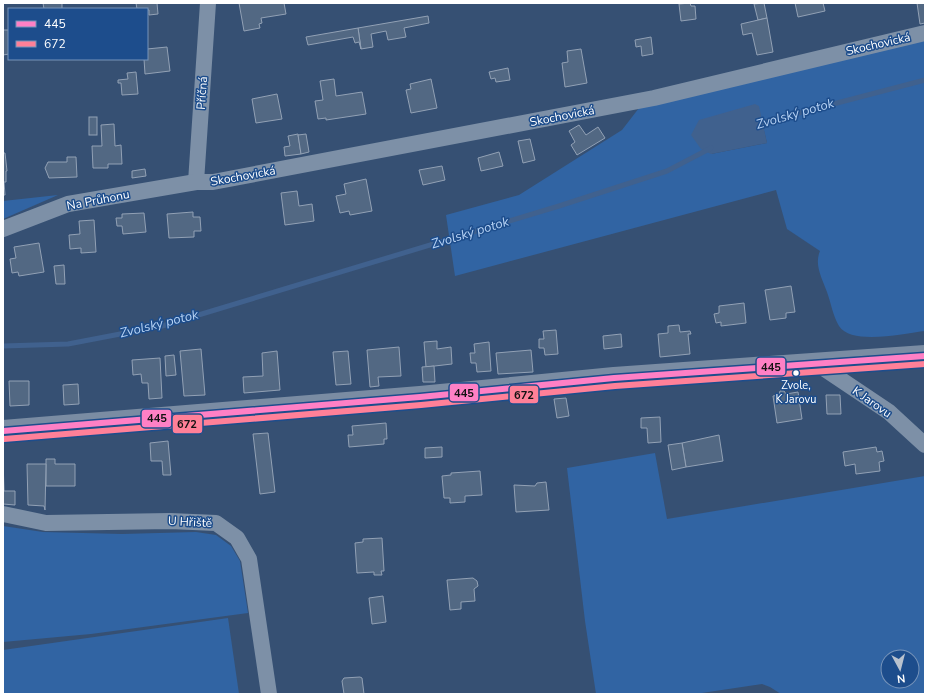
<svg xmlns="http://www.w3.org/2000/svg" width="928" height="697" viewBox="0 0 928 697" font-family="'Nunito Sans',sans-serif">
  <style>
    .green { fill: #3164a3; fill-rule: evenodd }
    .water { fill: #40618e }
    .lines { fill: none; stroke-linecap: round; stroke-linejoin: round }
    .stream { stroke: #40618e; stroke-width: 5 }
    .building { fill: #526883; stroke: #92a1b5 }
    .street { stroke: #7d90a7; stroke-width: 16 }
    .secondary { stroke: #7a8ca3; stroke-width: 22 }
    .bus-1-casing { stroke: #1d4d8c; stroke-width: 9 }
    .bus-2-casing { stroke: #1d4d8c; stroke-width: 9 }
    .bus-1 { stroke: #ff80c5; stroke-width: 6 }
    .bus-2 { stroke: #ff8098; stroke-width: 6 }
    .bus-dot { fill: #fff; stroke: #1d4d8c; stroke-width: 1.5 }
    .labels { text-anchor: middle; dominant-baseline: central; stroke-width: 3; stroke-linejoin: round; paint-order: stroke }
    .bus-label { font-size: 11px; fill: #fff; stroke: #1d4d8c }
    .street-label { font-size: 12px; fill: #fff; stroke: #1d4d8c }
    .water-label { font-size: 13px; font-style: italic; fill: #b6d2f4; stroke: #1d4d8c }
    .line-badge { stroke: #1d4d8c; stroke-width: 1.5 }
    .pale-badge-label { font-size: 11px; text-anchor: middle; font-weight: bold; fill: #111 }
  </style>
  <rect width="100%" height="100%" fill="#365073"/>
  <g class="green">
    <path d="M925,39V331C905,333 852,346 839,326C833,316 831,303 827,292C822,278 814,265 820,251L787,229L776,190L455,276L446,215L519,195L622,130L639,108ZM761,118L767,143L711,154Z"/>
    <path d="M58,195L3,219V201Z"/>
    <path d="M655,453L667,519L925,476V694H781L770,687L762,684L695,694H596L585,621L567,468ZM888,657H912V681H888Z"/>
    <path d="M3,526L43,532L122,534L196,532L216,535L231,546L240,561L248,613L91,634L3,642Z"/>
    <path d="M228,618L239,694H3V650Z"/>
  </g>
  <path class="water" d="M755,104L759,106L767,143L711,154L701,149L691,135L699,120Z"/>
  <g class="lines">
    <g class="stream">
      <path d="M757,124L925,80"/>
      <path d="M3,346L68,344L162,326L559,206L667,171L711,148"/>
    </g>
  </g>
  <g class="building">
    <path d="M43,3H62V9H44Z"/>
    <path d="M136,3H157L158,14L149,15V10L137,9Z"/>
    <path d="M239,3H284L286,14L261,18L262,23L259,24L260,28L244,31Z"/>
    <path d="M690,3L691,6H695L696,19L681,21L679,4Z"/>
    <path d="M764,3L767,18L758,20L754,4Z"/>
    <path d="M795,3H823L825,11L798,17Z"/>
    <path d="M917,3H925V23L920,24Z"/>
    <path d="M428,16L429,23L404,28L406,37L388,40L386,31L371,34L373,47L361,49L358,28Z"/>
    <path d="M767,18L773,52L757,55L752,33L743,35L741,24Z"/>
    <path d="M358,28L361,49L359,42L355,43L353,37L308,45L306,37Z"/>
    <path d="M3,30H9V54L3,55Z"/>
    <path d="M651,37L653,54L642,56L641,46L636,47L635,40Z"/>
    <path d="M167,47L170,71L145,74L144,59H147V49Z"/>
    <path d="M581,49L587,83L565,87L562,63L568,62L567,51Z"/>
    <path d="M508,68L510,80L496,82L495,78L491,79L489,72Z"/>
    <path d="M136,72L138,94L122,95L121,83H118V80L128,79L127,73Z"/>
    <path d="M334,79L336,96L362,92L366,114L326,120V118L318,119L315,101L323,100L320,81Z"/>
    <path d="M431,79L437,108L411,113L406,90L411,89L410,84Z"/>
    <path d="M277,94L282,119L256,123L252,99Z"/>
    <rect x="89" y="117" width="8" height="18"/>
    <path d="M114,124L115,146L121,145L122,164H108V168H93L92,146H102L101,125Z"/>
    <path d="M579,125L586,135L598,127L605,138L577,155L571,145L575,142L569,131Z"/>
    <path d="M298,134L301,154L285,156L284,147L290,146L288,136Z"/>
    <path d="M306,134L309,152L301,154L298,135Z"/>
    <path d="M530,139L535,160L523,163L518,141Z"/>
    <path d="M499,152L503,166L481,171L478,158Z"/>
    <path d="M3,153H5L7,171H6V182H4L5,195H3Z"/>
    <path d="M67,157H76L77,177L49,178L45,168L48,162H67Z"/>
    <path d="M442,166L445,180L423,185L419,170Z"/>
    <path d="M145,169L146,176L132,178V171Z"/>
    <path d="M366,179L372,211L350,215L349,211L340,213L336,196L346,194L344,184Z"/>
    <path d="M297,191L299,206L312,204L314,221L285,225L281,193Z"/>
    <path d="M193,212V217H200L201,231H194V237L169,238L167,214Z"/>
    <path d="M144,213L146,232L123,234L122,226H117L116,218H122V214Z"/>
    <path d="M94,220L96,252L81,253V248L70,249L69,235L80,234L79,221Z"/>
    <path d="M39,243L44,272L19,276L18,272L12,273L10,259L16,258L14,247Z"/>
    <path d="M64,265L65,284H56L54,266Z"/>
    <path d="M791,286L795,312L786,313V318L770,320L765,290Z"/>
    <path d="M744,303L746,323L721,326V322L716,323L714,314L719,313V306Z"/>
    <path d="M679,325L680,332L690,331L691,334H688L690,354L660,357L658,334L668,333V326Z"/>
    <path d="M556,330L558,354L545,355L544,348H539V339H544L543,331Z"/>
    <path d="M621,334L622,347L604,349L603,336Z"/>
    <path d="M437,341V349L451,347L452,364L426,367L424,342Z"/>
    <path d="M489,342L491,371L477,372L476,363H471L470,353H475L474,344Z"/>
    <path d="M399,347L401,376L378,377L379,386L370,387L367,350Z"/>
    <path d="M201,349L205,395L184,396L180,351Z"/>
    <path d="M531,350L533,372L498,374L496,353Z"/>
    <path d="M277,351L280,390L244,393L243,377L263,376L262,353Z"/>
    <path d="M348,351L351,384L336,385L333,352Z"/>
    <path d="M174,355L176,375L166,376L165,356Z"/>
    <path d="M160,358L162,398L149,399L148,383H142L141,374L133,375L132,360Z"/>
    <path d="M434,366L435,382H423L422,367Z"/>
    <path d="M9,381H29V405L10,406Z"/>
    <path d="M78,384L79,404L64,405L63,385Z"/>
    <path d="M780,391H784L786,394L798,392L802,419L777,423L773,396L779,395Z"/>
    <path d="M826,395H840L841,414H827Z"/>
    <path d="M566,398L569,416L557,418L554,399Z"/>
    <path d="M660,417L661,442L648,443L647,428H641V418Z"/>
    <path d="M386,423L387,439H384V444L349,447L348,435H353L352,426Z"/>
    <path d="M268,433L275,492L260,494L253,434Z"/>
    <path d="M719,435L723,461L686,467L682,443Z"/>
    <path d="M168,441L171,475H163L162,461H151L150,443Z"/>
    <path d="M682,443L686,467L672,470L668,445Z"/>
    <path d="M442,447V457L425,458V448Z"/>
    <path d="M876,447L877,452L882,451L884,461L879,462L880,471L856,474L855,464L845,466L843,452Z"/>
    <path d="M3,459L4,491H15V505L3,504Z"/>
    <path d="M46,459H55V464H75V486H46Z"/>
    <path d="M27,464H46L45,510L44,506L28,505Z"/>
    <path d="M480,471L482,495L465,496V502L450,503V498H444L442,476L451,475V473Z"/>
    <path d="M546,482L549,510L516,512L514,485L535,486L537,483Z"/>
    <path d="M382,538L384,571H381L382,575H374V572L357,573L355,543L363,542V539Z"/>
    <path d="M473,578L477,581L478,586L474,589L475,601L461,602V609L450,610L447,580Z"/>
    <path d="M383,596L386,622L372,624L369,598Z"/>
    <path d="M360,677L362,678L364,694H344L342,681L344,678Z"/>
  </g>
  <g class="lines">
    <g class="street">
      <path d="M196,182L208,3"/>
      <path d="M3,229L68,204L196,182H213L654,98L925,33"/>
      <path d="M816,363L889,412L925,445"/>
      <path d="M3,514L46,523L170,521L216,523L237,538L249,559L269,694"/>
    </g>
    <path class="secondary" d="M3,431L420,397L614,378L925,356"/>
    <defs>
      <path id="bus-1" d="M3,431L420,397L614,378L925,356"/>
      <path id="bus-2" d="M4,439L421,405L615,386L925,364"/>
    </defs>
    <use href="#bus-1" class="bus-1-casing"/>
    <use href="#bus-2" class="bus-2-casing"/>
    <use href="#bus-1" class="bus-1"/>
    <use href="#bus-2" class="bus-2"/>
  </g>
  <circle class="bus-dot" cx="796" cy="373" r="3.5"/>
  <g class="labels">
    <g class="bus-label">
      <text x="796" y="385">Zvole,<tspan x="796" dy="14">K Jarovu</tspan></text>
    </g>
    <g class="street-label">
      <text transform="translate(878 44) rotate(-13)">Skochovická</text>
      <text transform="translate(202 93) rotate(-86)">Příčná</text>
      <text transform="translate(562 116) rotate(-11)">Skochovická</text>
      <text transform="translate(243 176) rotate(-10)">Skochovická</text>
      <text transform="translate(98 200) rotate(-11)">Na Průhonu</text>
      <text transform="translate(872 402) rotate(35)">K Jarovu</text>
      <text transform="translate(190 522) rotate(3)">U Hřiště</text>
    </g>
    <g class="water-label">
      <text transform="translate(795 114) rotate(-16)">Zvolský potok</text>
      <text transform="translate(470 233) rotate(-17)">Zvolský potok</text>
      <text transform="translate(159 324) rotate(-14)">Zvolský potok</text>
    </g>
  </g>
  <g class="line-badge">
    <rect x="756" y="357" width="30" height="19" rx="4" fill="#ff80c5"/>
    <rect x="449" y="383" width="30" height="19" rx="4" fill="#ff80c5"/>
    <rect x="509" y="385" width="30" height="19" rx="4" fill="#ff8098"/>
    <rect x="141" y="409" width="31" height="19" rx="4" fill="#ff80c5"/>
    <rect x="172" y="414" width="31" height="20" rx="4" fill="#ff8098"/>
  </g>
  <g class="pale-badge-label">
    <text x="771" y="371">445</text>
    <text x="464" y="397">445</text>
    <text x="524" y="399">672</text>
    <text x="157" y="422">445</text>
    <text x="187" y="428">672</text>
  </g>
  <rect width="928" height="697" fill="none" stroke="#ffffff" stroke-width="8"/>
  <rect x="8" y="8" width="140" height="52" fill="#1d4d8c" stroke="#7794ba"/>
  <rect x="16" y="21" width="20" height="6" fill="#ff80c5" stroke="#7794ba"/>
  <text x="44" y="28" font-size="12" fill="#ffffff">445</text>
  <rect x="16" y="41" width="20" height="6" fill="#ff8098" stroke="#7794ba"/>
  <text x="44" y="48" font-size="12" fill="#ffffff">672</text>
  <g transform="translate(900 669) rotate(173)"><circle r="19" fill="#1d4d8c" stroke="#7794ba"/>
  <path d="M0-3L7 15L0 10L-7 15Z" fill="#b9c2ce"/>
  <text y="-6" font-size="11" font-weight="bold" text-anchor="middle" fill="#ffffff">N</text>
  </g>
</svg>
